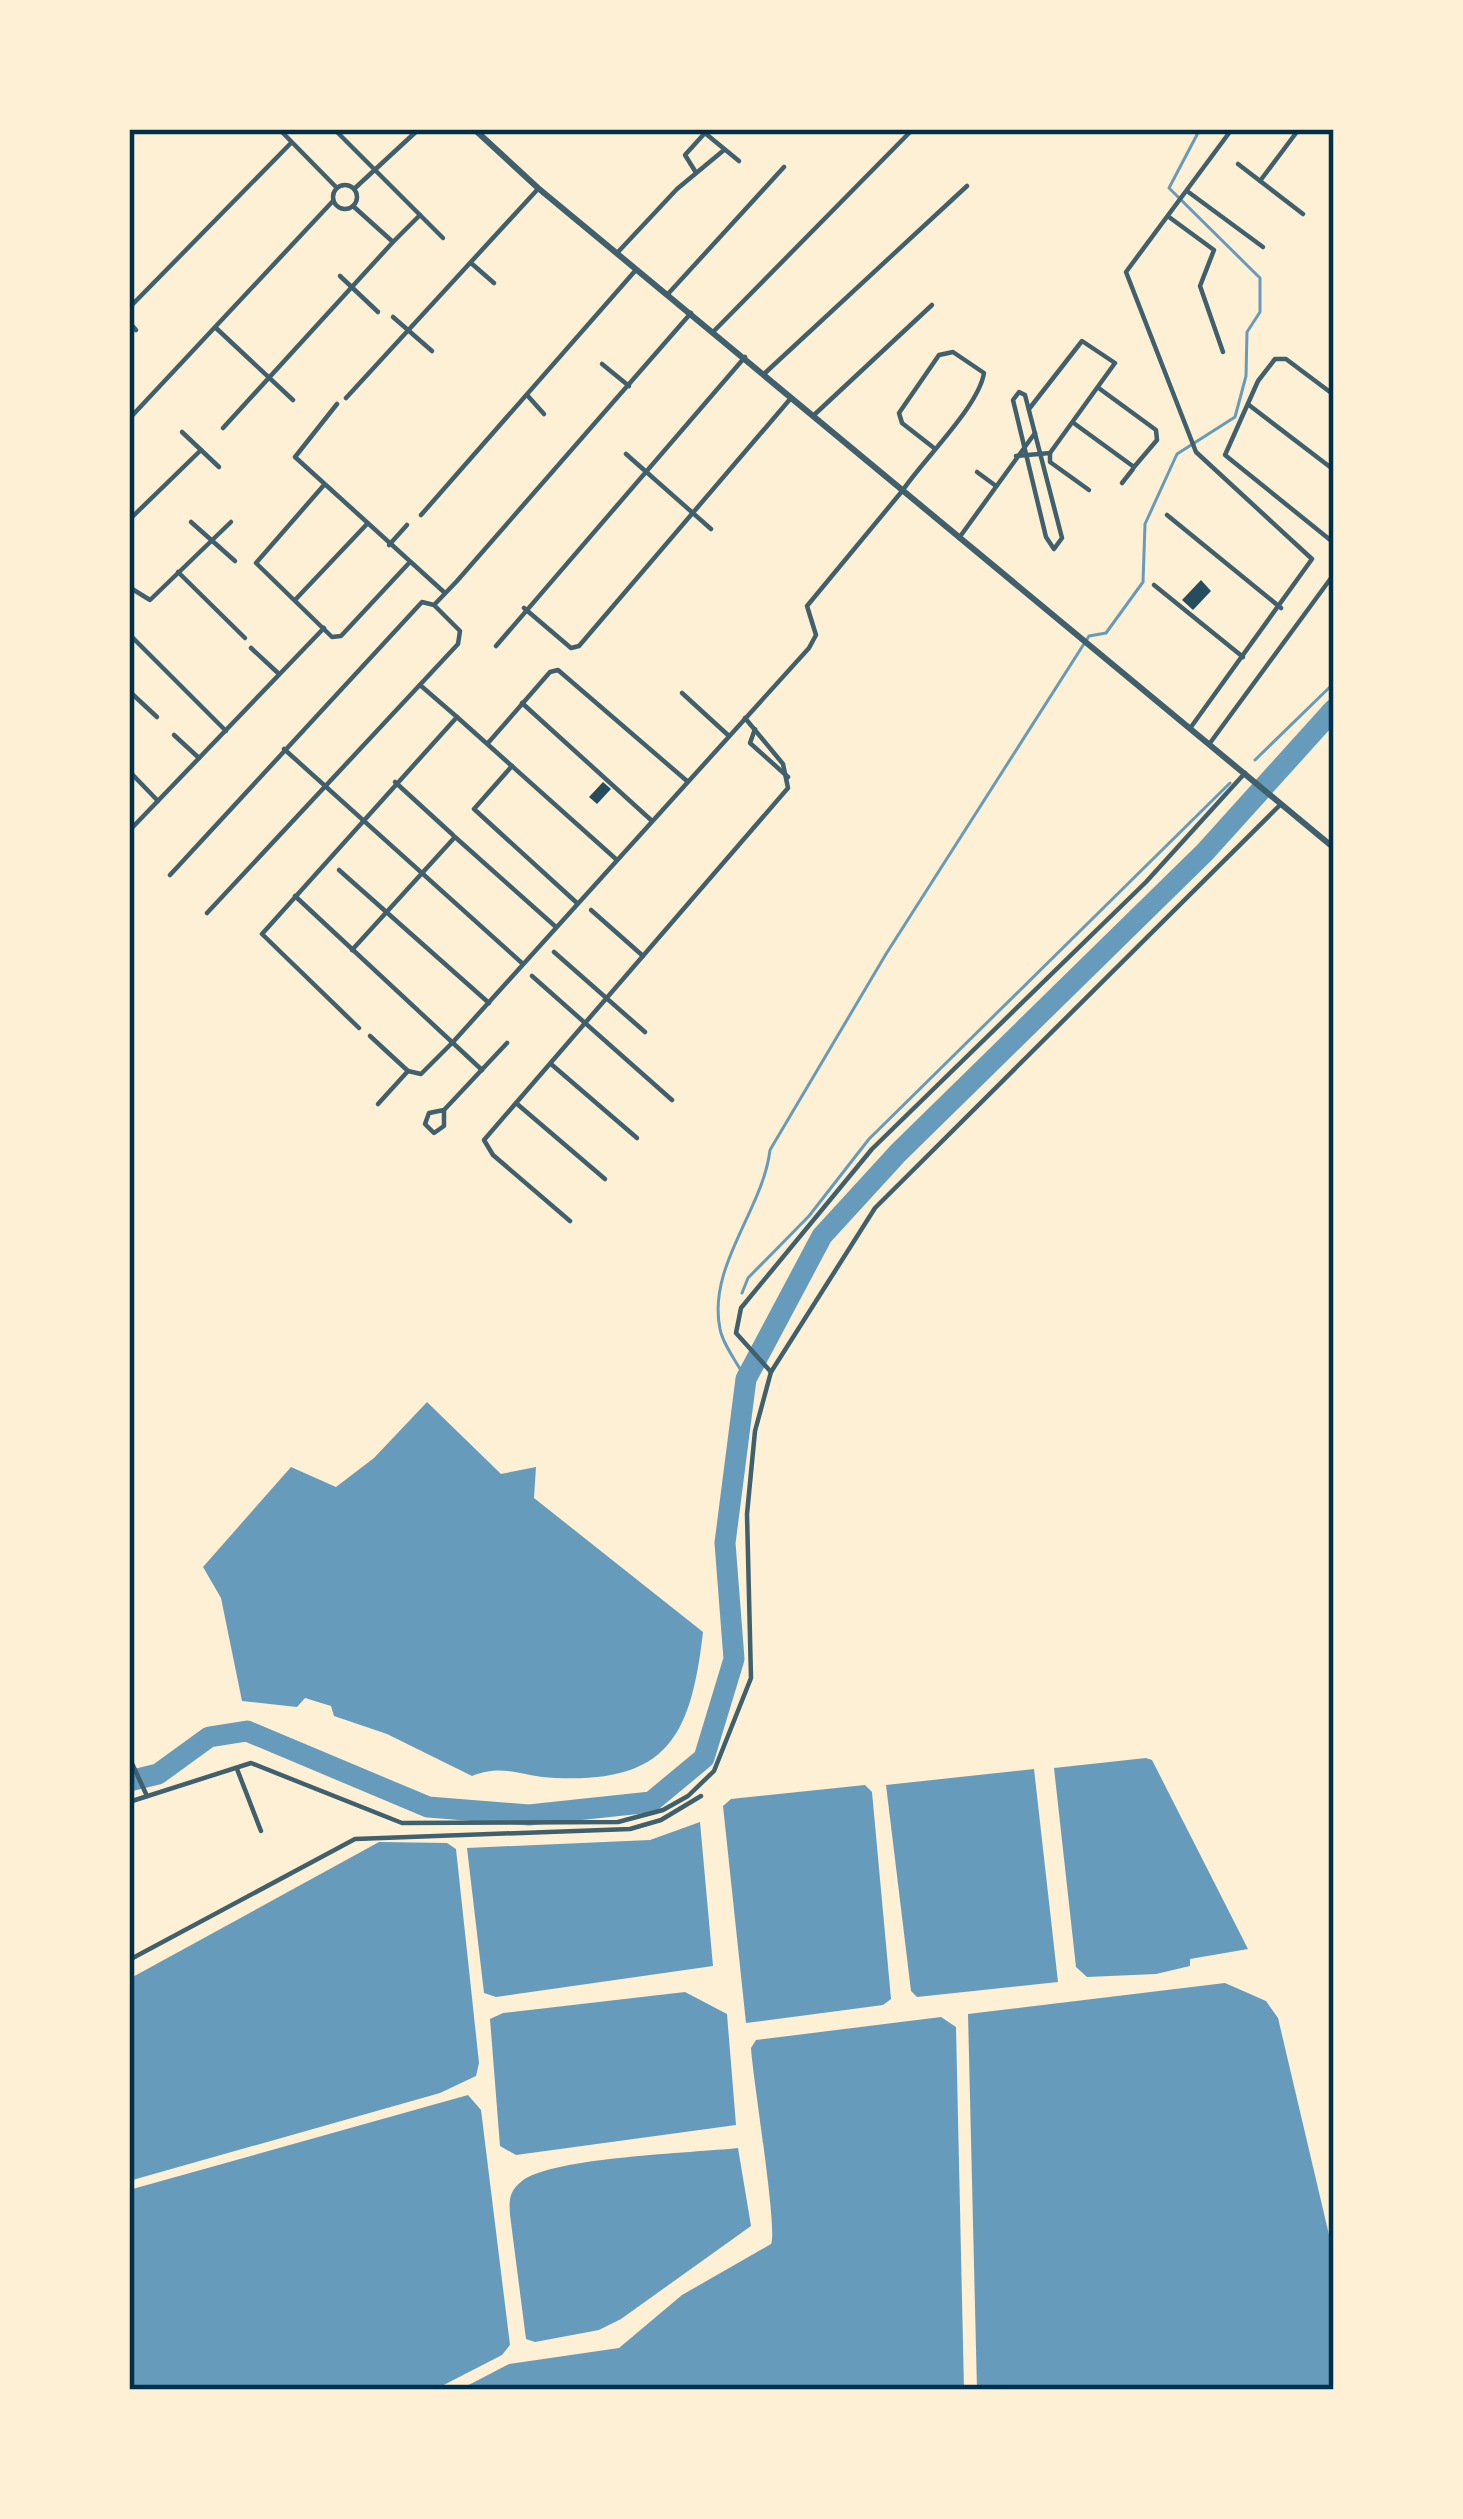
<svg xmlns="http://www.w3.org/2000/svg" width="1463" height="2519" viewBox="0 0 1463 2519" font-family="Inter,sans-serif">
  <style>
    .water { fill: #669bbc }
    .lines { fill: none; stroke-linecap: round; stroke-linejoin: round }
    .stream { stroke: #669bbc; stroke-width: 3 }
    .river { stroke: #669bbc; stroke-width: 21 }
    .building { fill: #264d5e }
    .minor { stroke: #3f606c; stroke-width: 4.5 }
    .tertiary { stroke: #3f606c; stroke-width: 6 }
    .neatline { fill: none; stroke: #003049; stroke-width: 4.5 }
  </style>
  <rect width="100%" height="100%" fill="#fdf0d5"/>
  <g class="water">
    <path d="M427,1402L501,1474L536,1467L534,1498L703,1632C691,1736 668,1783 555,1778C523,1777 504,1763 472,1776L387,1734L334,1716L331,1706L305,1698L297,1707L242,1701L221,1598L203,1567L291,1467L336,1487L374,1458Z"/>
    <path d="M1146,1758L1152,1760L1248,1949L1190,1959V1966L1156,1974L1087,1977L1076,1967L1054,1768Z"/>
    <path d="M1034,1769L1058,1982L917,1997L911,1991L886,1785Z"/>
    <path d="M865,1785L872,1792L891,1999L883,2005L746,2023L723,1806L731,1799Z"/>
    <path d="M700,1822L713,1966L496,1997L484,1993L467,1848L650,1840Z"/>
    <path d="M379,1842L447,1843L456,1849L479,2063L476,2076L440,2093L129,2181V1979Z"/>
    <path d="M1225,1983L1266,2001L1278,2018L1334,2256V2390H977L968,2014Z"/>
    <path d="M685,1992L727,2014L736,2125L516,2155L500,2146L490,2019L503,2013Z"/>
    <path d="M941,2017L956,2027L964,2390H459L509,2364L619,2348L682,2295L771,2244C778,2231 753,2080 751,2048L756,2040Z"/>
    <path d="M468,2095L481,2110L510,2345L502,2355L434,2390H129V2190Z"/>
    <path d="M738,2148L751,2226L621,2319L599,2330L535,2342L526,2339L510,2215C509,2200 509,2191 522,2181C552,2157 694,2153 738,2148Z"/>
  </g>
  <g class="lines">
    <g class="stream">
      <path d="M1255,760L1334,683"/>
      <path d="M742,1293L748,1278L809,1216L869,1139L1230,783"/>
      <path d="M746,1379C738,1364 723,1345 720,1329C707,1266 763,1210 770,1150L886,954L1089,636L1106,633L1143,582L1145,524L1177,454L1235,417L1246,376L1247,332L1260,312V278L1169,188L1200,129"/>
    </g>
    <path class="river" d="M129,1781L158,1774L209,1737L247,1731L428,1807L529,1815L651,1802L704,1758L734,1659L725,1543L746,1379L822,1236L898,1153L1205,852L1334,709"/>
  </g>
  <g class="building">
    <path d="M1201,580L1211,591L1193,610L1182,600Z"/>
    <path d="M603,782L611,789L597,804L589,797Z"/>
  </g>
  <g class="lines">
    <g class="minor">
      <path d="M279,129L337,188"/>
      <path d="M334,129L443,238"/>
      <path d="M700,129L739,161"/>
      <path d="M1238,164L1303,214"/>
      <path d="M695,171L685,155L704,134"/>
      <path d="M1260,181L1299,129"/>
      <circle cx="345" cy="197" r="12"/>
      <path d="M354,189L419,129"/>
      <path d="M1187,191L1263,247"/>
      <path d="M1169,217L1214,250L1200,286L1223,352"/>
      <path d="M394,241L420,215"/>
      <path d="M618,252L677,189L724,150"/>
      <path d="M471,263L494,283"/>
      <path d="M340,276L378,312"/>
      <path d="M667,295L784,167"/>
      <path d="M129,308L291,143"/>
      <path d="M393,317L432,351"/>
      <path d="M129,322L136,330"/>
      <path d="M216,328L293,400"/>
      <path d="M713,332L913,129"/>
      <path d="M602,364L629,386"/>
      <path d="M765,373L967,186"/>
      <path d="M1019,392L1025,395L1062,538L1054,549L1046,537L1013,400Z"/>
      <path d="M527,395L544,414"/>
      <path d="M1334,395L1286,359H1275L1258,381L1225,455L1334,543"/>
      <path d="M346,398L537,190"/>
      <path d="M337,404L295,457L445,593"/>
      <path d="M1249,405L1334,470"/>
      <path d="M814,415L932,305"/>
      <path d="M129,419L333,201"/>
      <path d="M1075,424L1134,467L1157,440L1156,430L1100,389"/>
      <path d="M223,428L393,242L353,206"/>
      <path d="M182,432L219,467"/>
      <path d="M1050,453V462L1089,490"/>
      <path d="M626,454L711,529"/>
      <path d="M1016,456L1050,453L1115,363L1082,341L1029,409"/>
      <path d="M977,472L996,486"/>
      <path d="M1122,483L1133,469"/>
      <path d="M324,485L256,563L332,637L341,636L409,563"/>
      <path d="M421,515L635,271"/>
      <path d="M1167,515L1281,608"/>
      <path d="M129,520L201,450"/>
      <path d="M191,522L235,561"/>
      <path d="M959,538L1035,433"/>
      <path d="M389,545L407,525"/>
      <path d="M178,572L245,638"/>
      <path d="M1154,585L1243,657"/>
      <path d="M129,587L150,600L231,522"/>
      <path d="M295,600L367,524"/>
      <path d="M524,608L571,648L579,646L791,398"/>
      <path d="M129,634L226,731"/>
      <path d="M496,646L745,357"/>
      <path d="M251,648L278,673"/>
      <path d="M129,691L157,717"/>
      <path d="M682,693L729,736"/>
      <path d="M522,703L651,820"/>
      <path d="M457,717L617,860"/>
      <path d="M1191,727L1312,559L1196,452L1126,272L1232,129"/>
      <path d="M755,729L750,743L788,777"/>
      <path d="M174,735L199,758"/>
      <path d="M488,743L550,672L558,670L687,781"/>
      <path d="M1210,743L1334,574"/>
      <path d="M284,749L523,964"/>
      <path d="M512,766L474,809L577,903"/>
      <path d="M130,772L158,801"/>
      <path d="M395,782L453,835"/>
      <path d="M129,831L324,628"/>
      <path d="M339,870L489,1003"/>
      <path d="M170,875L422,602L434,605L457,581L691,313"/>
      <path d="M295,896L482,1070"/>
      <path d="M591,910L643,956"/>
      <path d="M207,913L458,644L460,631L434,605"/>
      <path d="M352,950L455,837L556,927"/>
      <path d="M554,952L645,1032"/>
      <path d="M532,976L672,1100"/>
      <path d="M359,1028L262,934L457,717L420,685"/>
      <path d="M370,1036L408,1071L378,1104"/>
      <path d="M551,1064L637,1138"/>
      <path d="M408,1071L421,1074L453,1042L809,648L816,635L807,606L903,490C923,460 979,406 984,373L953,352L939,355L899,413L902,423L934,448"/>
      <path d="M516,1103L605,1179"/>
      <path d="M444,1110V1126L434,1133L425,1124L429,1113L444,1110L507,1043"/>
      <path d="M570,1221L493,1155L484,1140L788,788L783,764L745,718"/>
      <path d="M771,1372L875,1208L1281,804"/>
      <path d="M129,1757L147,1796"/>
      <path d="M237,1769L261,1831"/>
      <path d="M129,1802L251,1763L402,1823L618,1822L663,1810L688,1796L714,1771L751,1678L747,1514L755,1431L771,1372L736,1333L741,1308L872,1149L1146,882L1245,773"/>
      <path d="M129,1960L355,1839L630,1829L661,1820L701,1796"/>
    </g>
    <path class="tertiary" d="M474,129L538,188L1334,848"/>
  </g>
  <rect width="1463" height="2519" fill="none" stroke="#fdf0d5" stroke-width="264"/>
  <rect x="132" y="132" width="1199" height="2255" class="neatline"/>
</svg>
